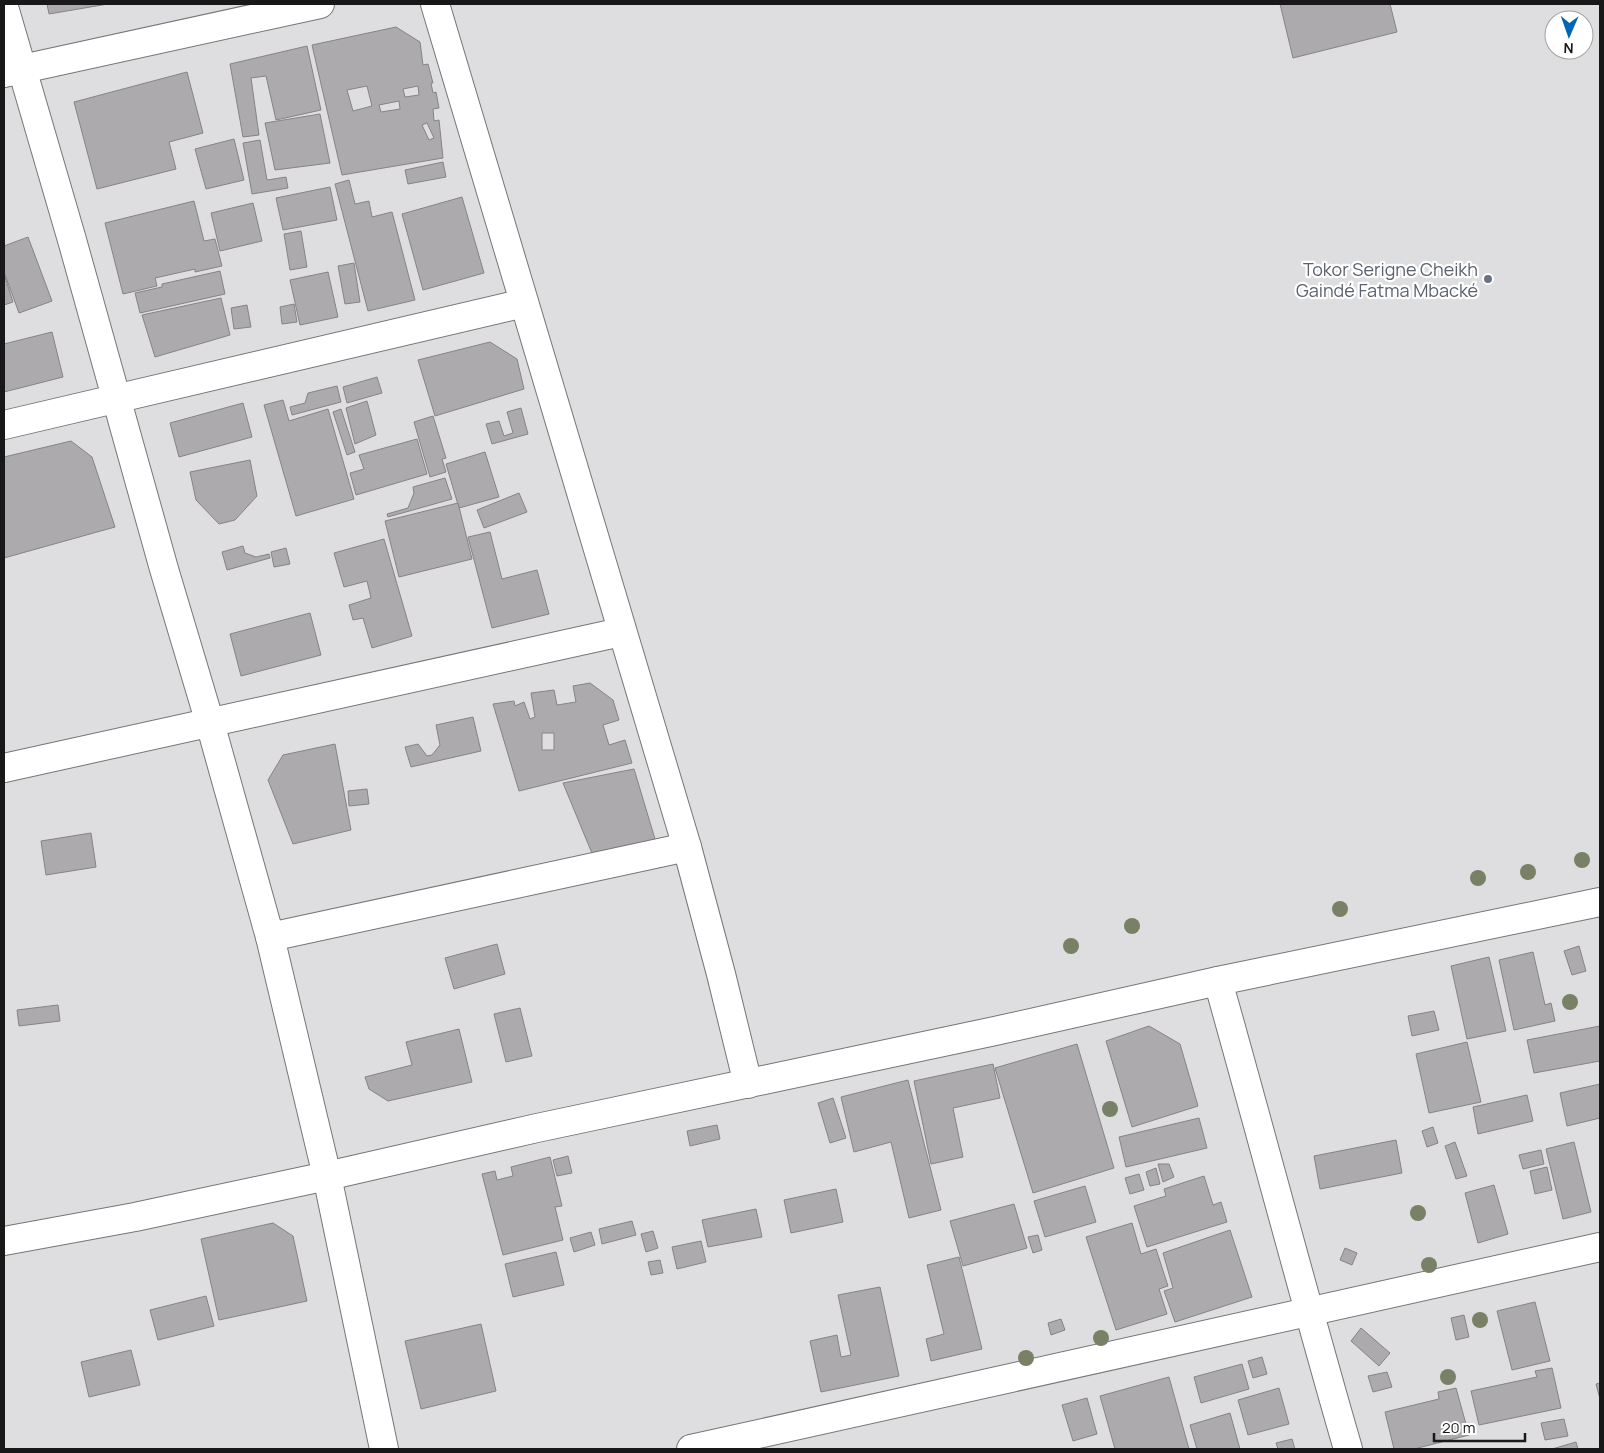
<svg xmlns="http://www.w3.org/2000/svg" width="1604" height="1453" viewBox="0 0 1604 1453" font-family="Manrope,sans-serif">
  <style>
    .building { fill: #acaaac; stroke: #858385; fill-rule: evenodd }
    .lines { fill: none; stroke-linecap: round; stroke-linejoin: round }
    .minor-casing { stroke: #767678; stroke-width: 30 }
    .minor { stroke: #fff; stroke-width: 28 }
    .tree { fill: #788065 }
    .worship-dot { fill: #6b7280; stroke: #fff; stroke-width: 2 }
    .labels { text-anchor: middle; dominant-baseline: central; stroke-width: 4.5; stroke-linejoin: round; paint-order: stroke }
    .worship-label { font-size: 18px; fill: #5b616d; stroke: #fff; text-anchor: end }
  </style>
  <rect width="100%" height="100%" fill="#dedee0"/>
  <g class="building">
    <path d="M47,4H108L49,14Z"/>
    <path d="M1280,4H1390L1397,32L1293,58Z"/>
    <path d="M396,27L420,42L423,65L428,64L433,83H431L433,93L436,92L439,108L433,109L434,121L439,120L443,158L342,175L312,45ZM367,86L372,106L353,111L347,90ZM418,86L419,95L405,97L403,89ZM399,101L400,109L381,112L379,105ZM427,123L434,138L429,140L422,125Z"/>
    <path d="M307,46L321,110L276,120L266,76L251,78L259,135L243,137L230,64Z"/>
    <path d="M187,72L203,133L169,142L176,169L97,189L74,102Z"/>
    <path d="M320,114L330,163L275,170L265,123Z"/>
    <path d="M234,139L244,180L206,189L195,149Z"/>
    <path d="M260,140L267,180L286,177L288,188L252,194L243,143Z"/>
    <path d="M443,162L446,177L408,184L405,170Z"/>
    <path d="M349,180L355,204L369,201L372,217L392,212L415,300L368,311L335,184Z"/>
    <path d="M330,187L337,220L283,230L276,198Z"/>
    <path d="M462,197L484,273L423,290L402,214Z"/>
    <path d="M194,201L204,241L215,239L222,266L195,272V269L155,278L157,286L123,294L105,223Z"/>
    <path d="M253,203L262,241L220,251L211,213Z"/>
    <path d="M301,231L307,267L290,270L284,234Z"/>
    <path d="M28,237L52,301L19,313L4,272V246Z"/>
    <path d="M354,263L360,302L345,304L338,266Z"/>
    <path d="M220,271L225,294L140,313L135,293L162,287V284Z"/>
    <path d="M328,272L338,317L300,325L290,280Z"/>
    <path d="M4,274L13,302L4,305Z"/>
    <path d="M221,298L230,335L155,357L142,315Z"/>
    <path d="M294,304L297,322L282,324L280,307Z"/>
    <path d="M247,305L251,327L234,329L231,308Z"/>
    <path d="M52,332L63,377L4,392V344Z"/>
    <path d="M490,342L517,359L524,389L435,416L418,360Z"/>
    <path d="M377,377L382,393L347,403L343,387Z"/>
    <path d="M337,386L341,402L292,415L290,407L305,403L308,393Z"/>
    <path d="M283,400L289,421L328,409L354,499L296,516L264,405Z"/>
    <path d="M367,401L376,435L355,444L346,408Z"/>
    <path d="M243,403L252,437L179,457L170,423Z"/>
    <path d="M521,408L528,434L492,444L486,424L499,421L504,436L513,433L507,412Z"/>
    <path d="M341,409L355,452L347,455L333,412Z"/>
    <path d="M433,416L446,458L442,459L446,472L430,477L414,422Z"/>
    <path d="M417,439L427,474L356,495L350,473L364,469L359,455Z"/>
    <path d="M71,441L92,457L115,527L4,558V457Z"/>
    <path d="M485,452L499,497L459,508L446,464Z"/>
    <path d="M250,460L257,496L235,520L219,524L196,500L190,472Z"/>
    <path d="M445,478L452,499L388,517L387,514L408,508L414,493L413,487Z"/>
    <path d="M519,493L527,512L484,528L477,510Z"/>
    <path d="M458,503L472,559L399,577L385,521Z"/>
    <path d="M490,532L502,579L537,570L549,614L492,628L468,537Z"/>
    <path d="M384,539L412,636L372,648L363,618L353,620L349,605L371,598L367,581L344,587L334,553Z"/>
    <path d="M243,546L245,553L256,557L269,554L270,558L227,570L222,552Z"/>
    <path d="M286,548L290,564L274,567L271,552Z"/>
    <path d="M310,613L321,655L241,676L230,634Z"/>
    <path d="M590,683L613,700L619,720L603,725L609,745L625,740L632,763L519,791L493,704L514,701L515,706L524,702L530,719L535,717L531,693L554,690L557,705L576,702L573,686ZM542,733H554V750H542Z"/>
    <path d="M473,717L481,751L411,767L405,747L418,744L427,756L432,755L440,745L436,725Z"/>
    <path d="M335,744L351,830L293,844L268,780L283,755Z"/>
    <path d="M634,769L658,849L596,863L563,783Z"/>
    <path d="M367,789L369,804L349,806L348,791Z"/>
    <path d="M91,833L96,867L46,875L41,841Z"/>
    <path d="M497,944L505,974L454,989L445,958Z"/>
    <path d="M1579,946L1586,971L1572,975L1564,951Z"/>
    <path d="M1533,952L1545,1005L1551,1003L1555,1021L1514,1030L1499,960Z"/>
    <path d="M1489,957L1506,1031L1467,1039L1451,966Z"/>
    <path d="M58,1005L60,1021L19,1026L17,1010Z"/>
    <path d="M520,1008L532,1056L506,1062L494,1014Z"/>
    <path d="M1434,1011L1439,1030L1412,1036L1408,1016Z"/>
    <path d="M1149,1026L1180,1044L1198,1106L1132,1127L1106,1041Z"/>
    <path d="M1600,1026V1061L1534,1073L1527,1040Z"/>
    <path d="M459,1029L472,1082L388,1101L369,1089L365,1077L412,1065L406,1042Z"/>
    <path d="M1467,1042L1481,1102L1429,1113L1416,1054Z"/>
    <path d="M1077,1044L1114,1168L1033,1193L995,1068Z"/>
    <path d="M993,1064L1000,1098L953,1108L963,1157L931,1164L914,1081Z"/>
    <path d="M908,1080L941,1210L909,1218L891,1142L854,1152L841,1097Z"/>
    <path d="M1600,1084V1118L1567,1126L1560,1093Z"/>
    <path d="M1527,1095L1533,1121L1478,1134L1473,1107Z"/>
    <path d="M833,1098L846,1138L830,1143L818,1103Z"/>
    <path d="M1199,1118L1207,1148L1126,1167L1119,1137Z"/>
    <path d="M717,1125L720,1139L690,1146L687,1131Z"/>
    <path d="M1433,1127L1438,1143L1427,1147L1422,1131Z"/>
    <path d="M1396,1140L1402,1173L1320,1189L1314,1156Z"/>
    <path d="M1455,1142L1467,1176L1456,1179L1445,1146Z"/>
    <path d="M1574,1142L1591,1212L1563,1219L1546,1149Z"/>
    <path d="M1541,1150L1544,1164L1523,1169L1519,1155Z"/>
    <path d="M568,1156L572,1173L557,1176L553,1160Z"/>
    <path d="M550,1157L562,1206L555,1207L563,1240L503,1255L482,1174L495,1171L497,1180L513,1176L511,1167Z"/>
    <path d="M1158,1164H1169L1174,1177L1163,1182Z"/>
    <path d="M1547,1167L1552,1190L1535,1194L1530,1171Z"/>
    <path d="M1156,1168L1160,1184L1150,1186L1146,1172Z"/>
    <path d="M1139,1174L1144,1190L1130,1194L1125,1178Z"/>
    <path d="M1204,1176L1213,1205L1221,1202L1227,1222L1147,1247L1134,1206L1166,1196L1164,1189Z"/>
    <path d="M1494,1185L1508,1234L1478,1243L1465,1193Z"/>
    <path d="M1085,1186L1096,1222L1045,1237L1034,1201Z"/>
    <path d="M836,1189L843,1222L791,1233L784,1200Z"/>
    <path d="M1014,1204L1027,1248L963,1266L950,1221Z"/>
    <path d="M756,1209L762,1237L708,1247L702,1220Z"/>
    <path d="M632,1221L636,1235L602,1244L599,1229Z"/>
    <path d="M273,1223L293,1236L307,1301L219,1320L201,1239Z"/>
    <path d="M1132,1223L1141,1254L1156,1249L1168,1286L1159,1289L1167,1314L1116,1330L1086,1237Z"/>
    <path d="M1230,1230L1252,1297L1175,1322L1164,1291L1173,1288L1163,1253Z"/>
    <path d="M653,1231L658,1248L646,1252L641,1234Z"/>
    <path d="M591,1232L595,1245L574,1252L570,1238Z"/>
    <path d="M1038,1235L1042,1250L1033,1253L1028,1237Z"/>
    <path d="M701,1241L706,1262L677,1269L672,1247Z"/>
    <path d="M1345,1248L1357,1253L1352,1265L1340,1260Z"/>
    <path d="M556,1252L564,1285L513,1297L505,1264Z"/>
    <path d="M959,1257L982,1349L931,1361L926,1339L944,1334L927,1265Z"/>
    <path d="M660,1260L663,1273L651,1275L648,1262Z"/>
    <path d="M880,1287L899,1376L821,1392L810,1341L837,1335L841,1357L851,1355L838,1295Z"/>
    <path d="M206,1296L214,1326L158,1340L150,1310Z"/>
    <path d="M1535,1302L1550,1361L1512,1370L1497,1311Z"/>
    <path d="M1464,1315L1469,1337L1456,1340L1451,1318Z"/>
    <path d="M1061,1319L1065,1330L1051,1335L1048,1323Z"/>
    <path d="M481,1324L496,1391L421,1409L405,1341Z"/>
    <path d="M1361,1328L1390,1353L1379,1366L1351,1341Z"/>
    <path d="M131,1350L140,1385L89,1397L81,1362Z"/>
    <path d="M1262,1357L1267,1374L1253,1378L1248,1361Z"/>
    <path d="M1242,1364L1249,1389L1201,1403L1194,1377Z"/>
    <path d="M1552,1368L1561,1408L1479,1425L1471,1391L1537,1377L1535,1371Z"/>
    <path d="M1387,1372L1392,1387L1373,1392L1368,1376Z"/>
    <path d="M1169,1377L1189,1449H1115L1100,1396Z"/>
    <path d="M1600,1383V1399L1596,1384Z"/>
    <path d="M1279,1388L1289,1424L1248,1435L1238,1400Z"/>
    <path d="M1456,1388L1469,1435L1414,1449H1394L1385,1412L1439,1399L1438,1392Z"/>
    <path d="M1087,1398L1097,1434L1073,1441L1062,1405Z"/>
    <path d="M1230,1413L1240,1449H1197L1190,1425Z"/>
    <path d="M1564,1419L1568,1436L1545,1440L1541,1423Z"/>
    <path d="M1292,1439L1295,1449H1278L1276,1443Z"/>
    <path d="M1576,1442L1578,1449H1552Z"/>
  </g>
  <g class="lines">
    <defs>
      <g id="minor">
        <path d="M435,4L687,847L721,974L748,1084"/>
        <path d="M4,7L72,240L164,569L210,723L270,937L327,1176L384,1449"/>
        <path d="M4,73L320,4"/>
        <path d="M4,425L524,303"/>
        <path d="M4,768L621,632"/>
        <path d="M270,937L687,847"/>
        <path d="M1218,981C1262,1137 1303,1294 1348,1449"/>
        <path d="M4,1241L135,1217L327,1176L537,1128L995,1031L1218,981L1600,902"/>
        <path d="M691,1449L1600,1247"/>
      </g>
    </defs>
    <use href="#minor" class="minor-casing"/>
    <use href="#minor" class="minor"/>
  </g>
  <g class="tree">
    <circle cx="1582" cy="860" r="8"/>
    <circle cx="1528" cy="872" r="8"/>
    <circle cx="1478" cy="878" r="8"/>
    <circle cx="1340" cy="909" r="8"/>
    <circle cx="1132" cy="926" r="8"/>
    <circle cx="1071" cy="946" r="8"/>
    <circle cx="1570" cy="1002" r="8"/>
    <circle cx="1110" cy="1109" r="8"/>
    <circle cx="1418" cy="1213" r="8"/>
    <circle cx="1429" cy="1265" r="8"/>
    <circle cx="1480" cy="1320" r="8"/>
    <circle cx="1101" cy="1338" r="8"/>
    <circle cx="1026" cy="1358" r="8"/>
    <circle cx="1448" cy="1377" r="8"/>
  </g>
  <circle class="worship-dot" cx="1488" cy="279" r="5"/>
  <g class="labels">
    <g class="worship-label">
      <text x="1478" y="269">Tokor Serigne Cheikh<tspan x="1478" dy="21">Gaindé Fatma Mbacké</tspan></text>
    </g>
  </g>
  <rect width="1604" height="1453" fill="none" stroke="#181819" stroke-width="10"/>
  <g transform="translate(1569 35) rotate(182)"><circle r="24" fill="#ffffff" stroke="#a3a3a3"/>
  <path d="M0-4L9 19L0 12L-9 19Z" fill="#0066b2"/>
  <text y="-8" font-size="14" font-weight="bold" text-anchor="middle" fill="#181819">N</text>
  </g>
  <path d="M1434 1433v8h91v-8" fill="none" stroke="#181819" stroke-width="2.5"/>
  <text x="1442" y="1433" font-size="15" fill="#181819" stroke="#ffffff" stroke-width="4" paint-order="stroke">20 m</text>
</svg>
